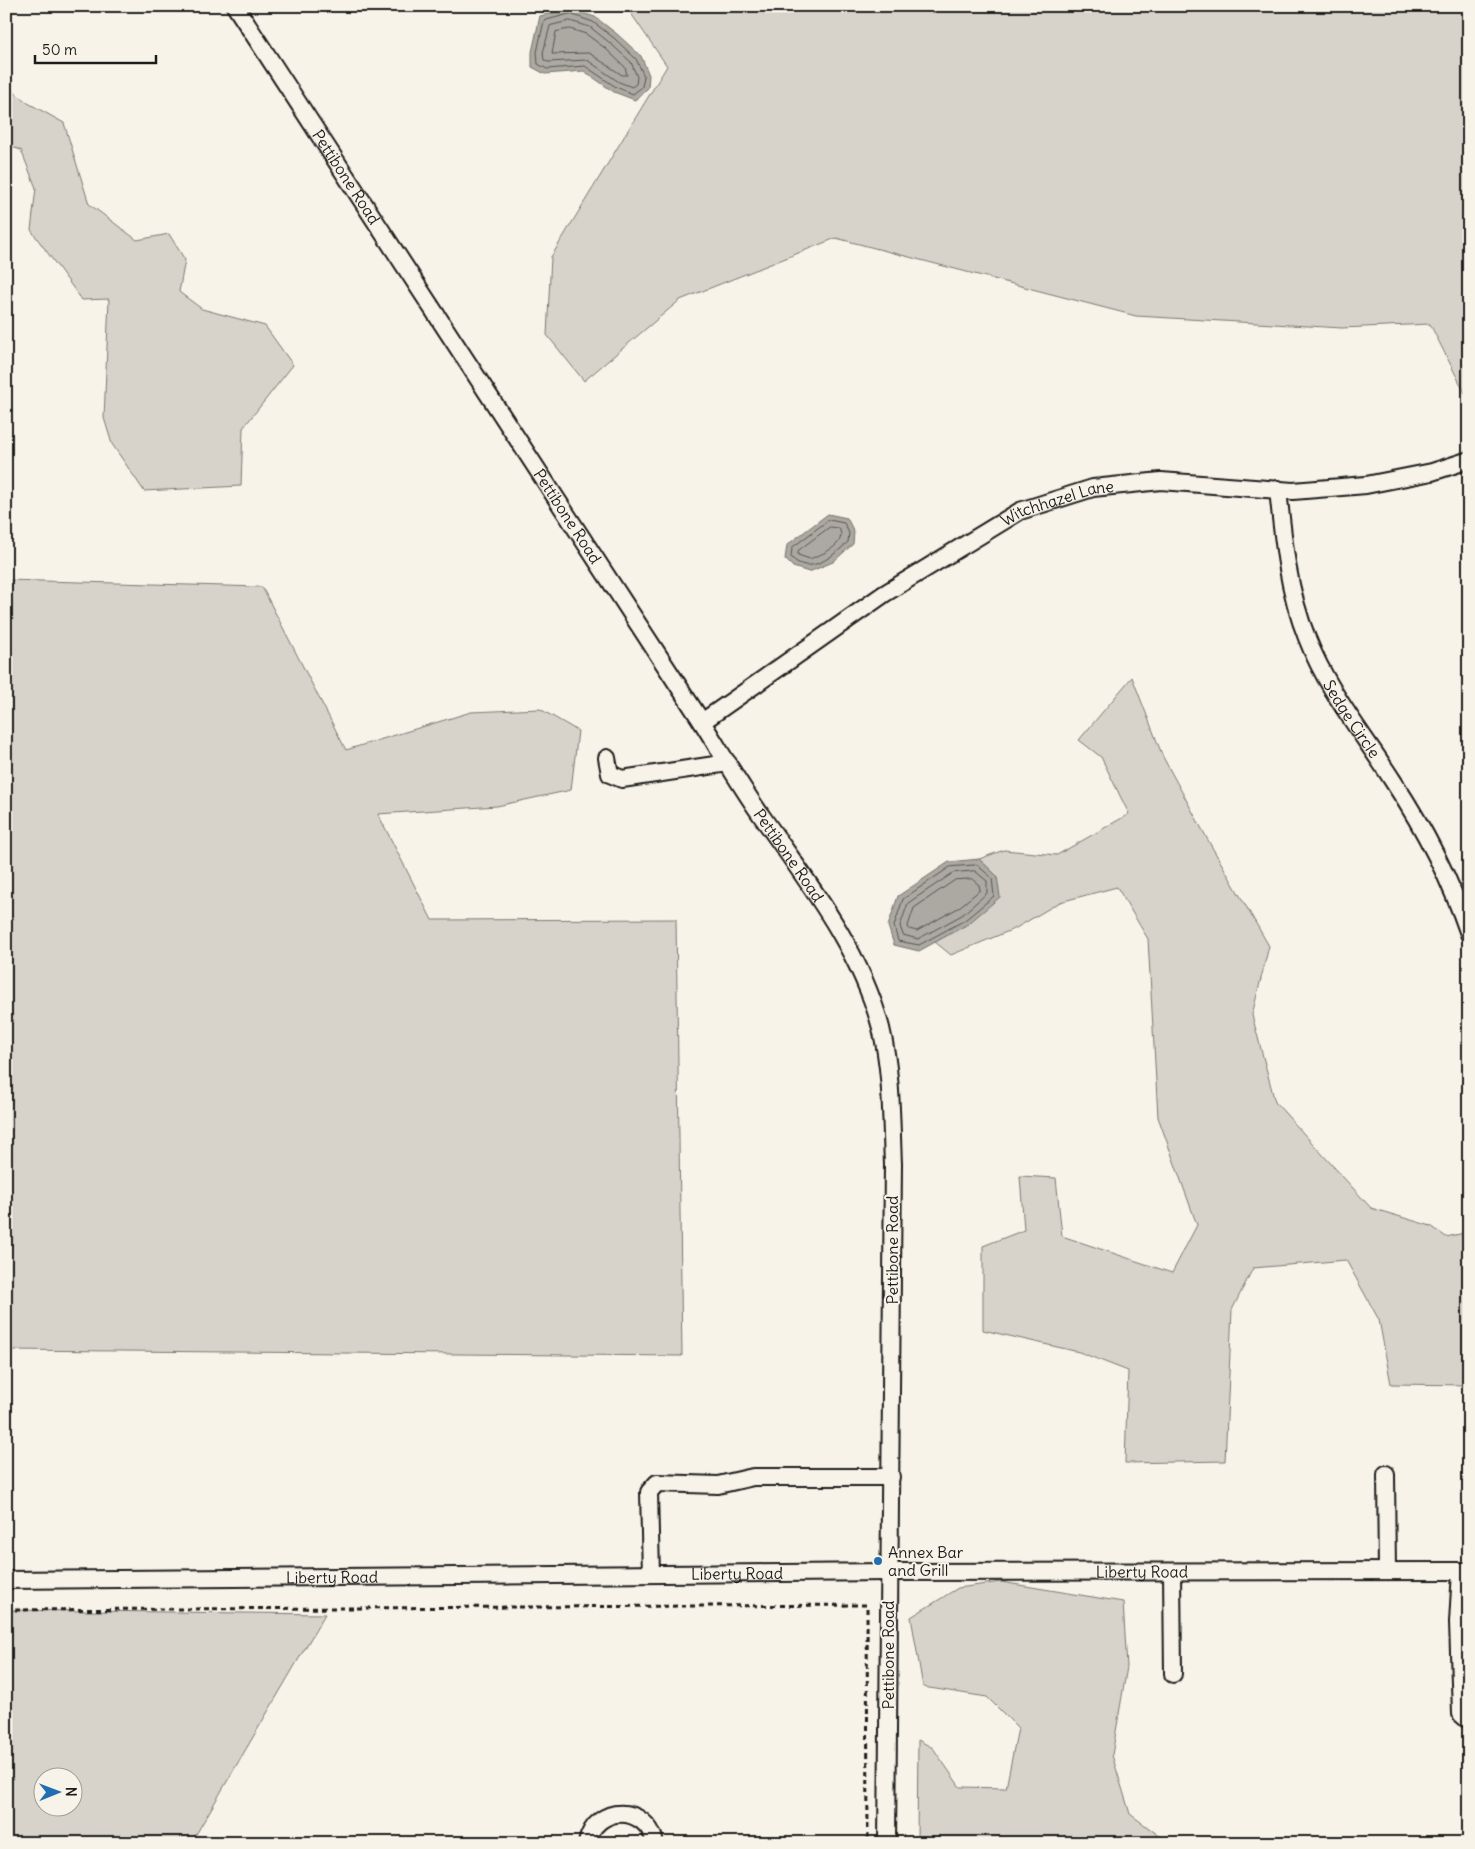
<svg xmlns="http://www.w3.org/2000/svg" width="1475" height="1849" viewBox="0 0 1475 1849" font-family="Delius,sans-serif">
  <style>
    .green { fill: #d7d3cb; stroke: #7a7874; fill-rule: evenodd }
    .water { fill: #aca9a2; stroke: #72716c }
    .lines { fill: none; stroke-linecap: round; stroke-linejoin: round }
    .shore { stroke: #565452; stroke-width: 1 }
    .minor-casing { stroke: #1c1c1c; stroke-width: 20 }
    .path { stroke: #1c1c1c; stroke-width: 3; stroke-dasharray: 5 4; stroke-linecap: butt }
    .minor { stroke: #f7f3e8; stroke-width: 16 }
    .poi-dot { fill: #1f6fb2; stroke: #f7f3e8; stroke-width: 2 }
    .labels { text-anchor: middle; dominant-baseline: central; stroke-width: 4; stroke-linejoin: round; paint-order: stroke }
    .street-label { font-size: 16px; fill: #1c1c1c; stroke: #f7f3e8 }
    .poi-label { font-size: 16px; fill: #1c1c1c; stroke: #f7f3e8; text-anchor: start }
  </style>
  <rect width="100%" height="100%" fill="#f7f3e8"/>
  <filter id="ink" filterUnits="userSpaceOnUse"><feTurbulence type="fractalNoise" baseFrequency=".02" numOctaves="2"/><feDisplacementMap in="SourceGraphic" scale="10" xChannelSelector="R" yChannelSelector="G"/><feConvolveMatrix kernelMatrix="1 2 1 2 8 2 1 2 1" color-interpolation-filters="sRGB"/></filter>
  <g filter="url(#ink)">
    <g class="green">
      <path d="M626,6H1469V401L1430,324L1342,328L1136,316L836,238L680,300L584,381L547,335L551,257L667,66Z"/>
      <path d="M6,86L28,103L64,123L89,204L137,240L169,234L185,260L179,292L202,309L265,326L293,365L243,428L241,486L144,491L112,444L104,418L109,299L82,300L31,230L36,188L21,150L6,145Z"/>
      <path d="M6,580L262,587L346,750L471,712L540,709L578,731L571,790L497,806L378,814L432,920L676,919L682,1356L6,1350Z"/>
      <path d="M1132,677L1163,757L1209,842L1269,946L1252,1015L1275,1102L1371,1208L1431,1226L1446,1237L1469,1232V1385L1391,1384L1379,1320L1346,1260L1253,1268L1232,1310L1225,1461L1125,1463L1128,1371L1079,1352L983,1330V1246L1024,1230L1020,1176L1056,1178L1062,1236L1172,1273L1197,1225L1158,1117L1148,939L1117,887L1060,902L1016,928L951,955L935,942L968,924L997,876L979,859L1004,850L1057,855L1129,814L1101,757L1079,740Z"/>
      <path d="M1001,1582L1123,1602L1127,1667L1112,1755L1130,1814L1169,1843H917L918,1740L933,1748L960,1787L1006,1788L1018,1728L987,1697L923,1687L911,1617L958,1588Z"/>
      <path d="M6,1610L325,1614L191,1843H6ZM42,1776H72V1806H42Z"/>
    </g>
    <g class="water">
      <path d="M570,9L595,17L617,34L641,56L649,75L648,88L635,100L614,92L584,71L545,74L532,67V52L540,16Z"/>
      <path d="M828,514L847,518L854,532L853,544L833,562L809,572L793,567L785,559L787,545Z"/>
      <path d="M979,859L997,876L1000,897L968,924L919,951L894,945L888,926L898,896L949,862Z"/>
    </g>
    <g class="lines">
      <g class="shore">
        <path d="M570,14L593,22L614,38L636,59L644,76L642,87L633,94L616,87L585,66L547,69L538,64L537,52L544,21Z"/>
        <path d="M570,21L590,27L610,43L631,62L637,77L636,84L632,87L619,82L587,60L548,62L544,60L543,53L550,26Z"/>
        <path d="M570,29L586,34L605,48L625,67L627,75H622L589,53L552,54L556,32Z"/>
        <path d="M829,520L844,523L849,533L848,542C833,556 809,577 791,557L792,548Z"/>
        <path d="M830,527L839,528C848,545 822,554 810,559L798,555V551Z"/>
        <path d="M977,865L992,878L994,896L965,920L919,945L898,941L894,926L903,899L950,867Z"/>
        <path d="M975,871L987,881V893L962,915L918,939L903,935L900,926L908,903L953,873Z"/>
        <path d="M972,879L979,885L980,890L958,908L917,931L909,929L908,926L914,908L955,880Z"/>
      </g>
      <defs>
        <g id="minor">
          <path id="s1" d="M235,6L702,722C722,754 741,787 763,818C809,884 860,949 881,1028C892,1073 891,1119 893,1164L887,1843"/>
          <path id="s2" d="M1278,489C1283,540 1288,591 1307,638C1327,690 1363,734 1393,781C1424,828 1451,881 1469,934"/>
          <path id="s3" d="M702,722L884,594L1020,511L1093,488L1161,481L1293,491L1366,485L1432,472L1469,460"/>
          <path d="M607,758L610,774L622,779L728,763"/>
          <path d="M1386,1474L1387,1571"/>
          <path d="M1461,1571L1458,1622L1461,1714L1469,1721"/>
          <path d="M1172,1572L1173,1674"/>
          <path d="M651,1574L649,1492L657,1483L718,1485L753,1477H891"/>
          <path id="s4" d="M6,1580L889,1572L1469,1571"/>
          <path d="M587,1843C595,1804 647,1804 655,1843"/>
        </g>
      </defs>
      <use href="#minor" class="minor-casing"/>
      <path class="path" d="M6,1610L867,1605L868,1843"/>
      <use href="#minor" class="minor"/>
    </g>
  </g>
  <circle class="poi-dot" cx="878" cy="1561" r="5"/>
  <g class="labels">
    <g class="street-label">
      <text stroke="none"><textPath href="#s1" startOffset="204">Pettibone Road</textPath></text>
      <text stroke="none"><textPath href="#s3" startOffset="420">Witchhazel Lane</textPath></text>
      <text stroke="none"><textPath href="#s1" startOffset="609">Pettibone Road</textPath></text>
      <text stroke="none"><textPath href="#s2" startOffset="245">Sedge Circle</textPath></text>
      <text stroke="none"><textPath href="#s1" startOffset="1014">Pettibone Road</textPath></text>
      <text transform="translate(892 1250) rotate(-90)">Pettibone Road</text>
      <text stroke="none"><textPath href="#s4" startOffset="1136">Liberty Road</textPath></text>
      <text stroke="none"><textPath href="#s4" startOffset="731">Liberty Road</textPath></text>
      <text stroke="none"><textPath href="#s4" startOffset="326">Liberty Road</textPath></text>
      <text transform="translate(888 1655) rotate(-90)">Pettibone Road</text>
    </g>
    <g class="poi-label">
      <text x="888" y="1552">Annex Bar<tspan x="888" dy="18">and Grill</tspan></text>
    </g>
  </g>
  <rect width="1475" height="1849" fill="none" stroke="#f7f3e8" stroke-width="25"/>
  <rect x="12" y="12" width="1450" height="1824" fill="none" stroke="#1c1c1c" stroke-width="2" filter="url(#ink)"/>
  <g transform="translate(58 1792) rotate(89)"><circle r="24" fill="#f7f3e8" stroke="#9f9d96"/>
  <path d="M0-4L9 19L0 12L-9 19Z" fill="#1f6fb2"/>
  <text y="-8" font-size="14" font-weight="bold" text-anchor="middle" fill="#1c1c1c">N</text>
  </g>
  <path d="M35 55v8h121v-8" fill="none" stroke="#1c1c1c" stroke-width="2.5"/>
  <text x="42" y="55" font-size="15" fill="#1c1c1c" stroke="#f7f3e8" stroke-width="4" paint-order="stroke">50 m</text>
</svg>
